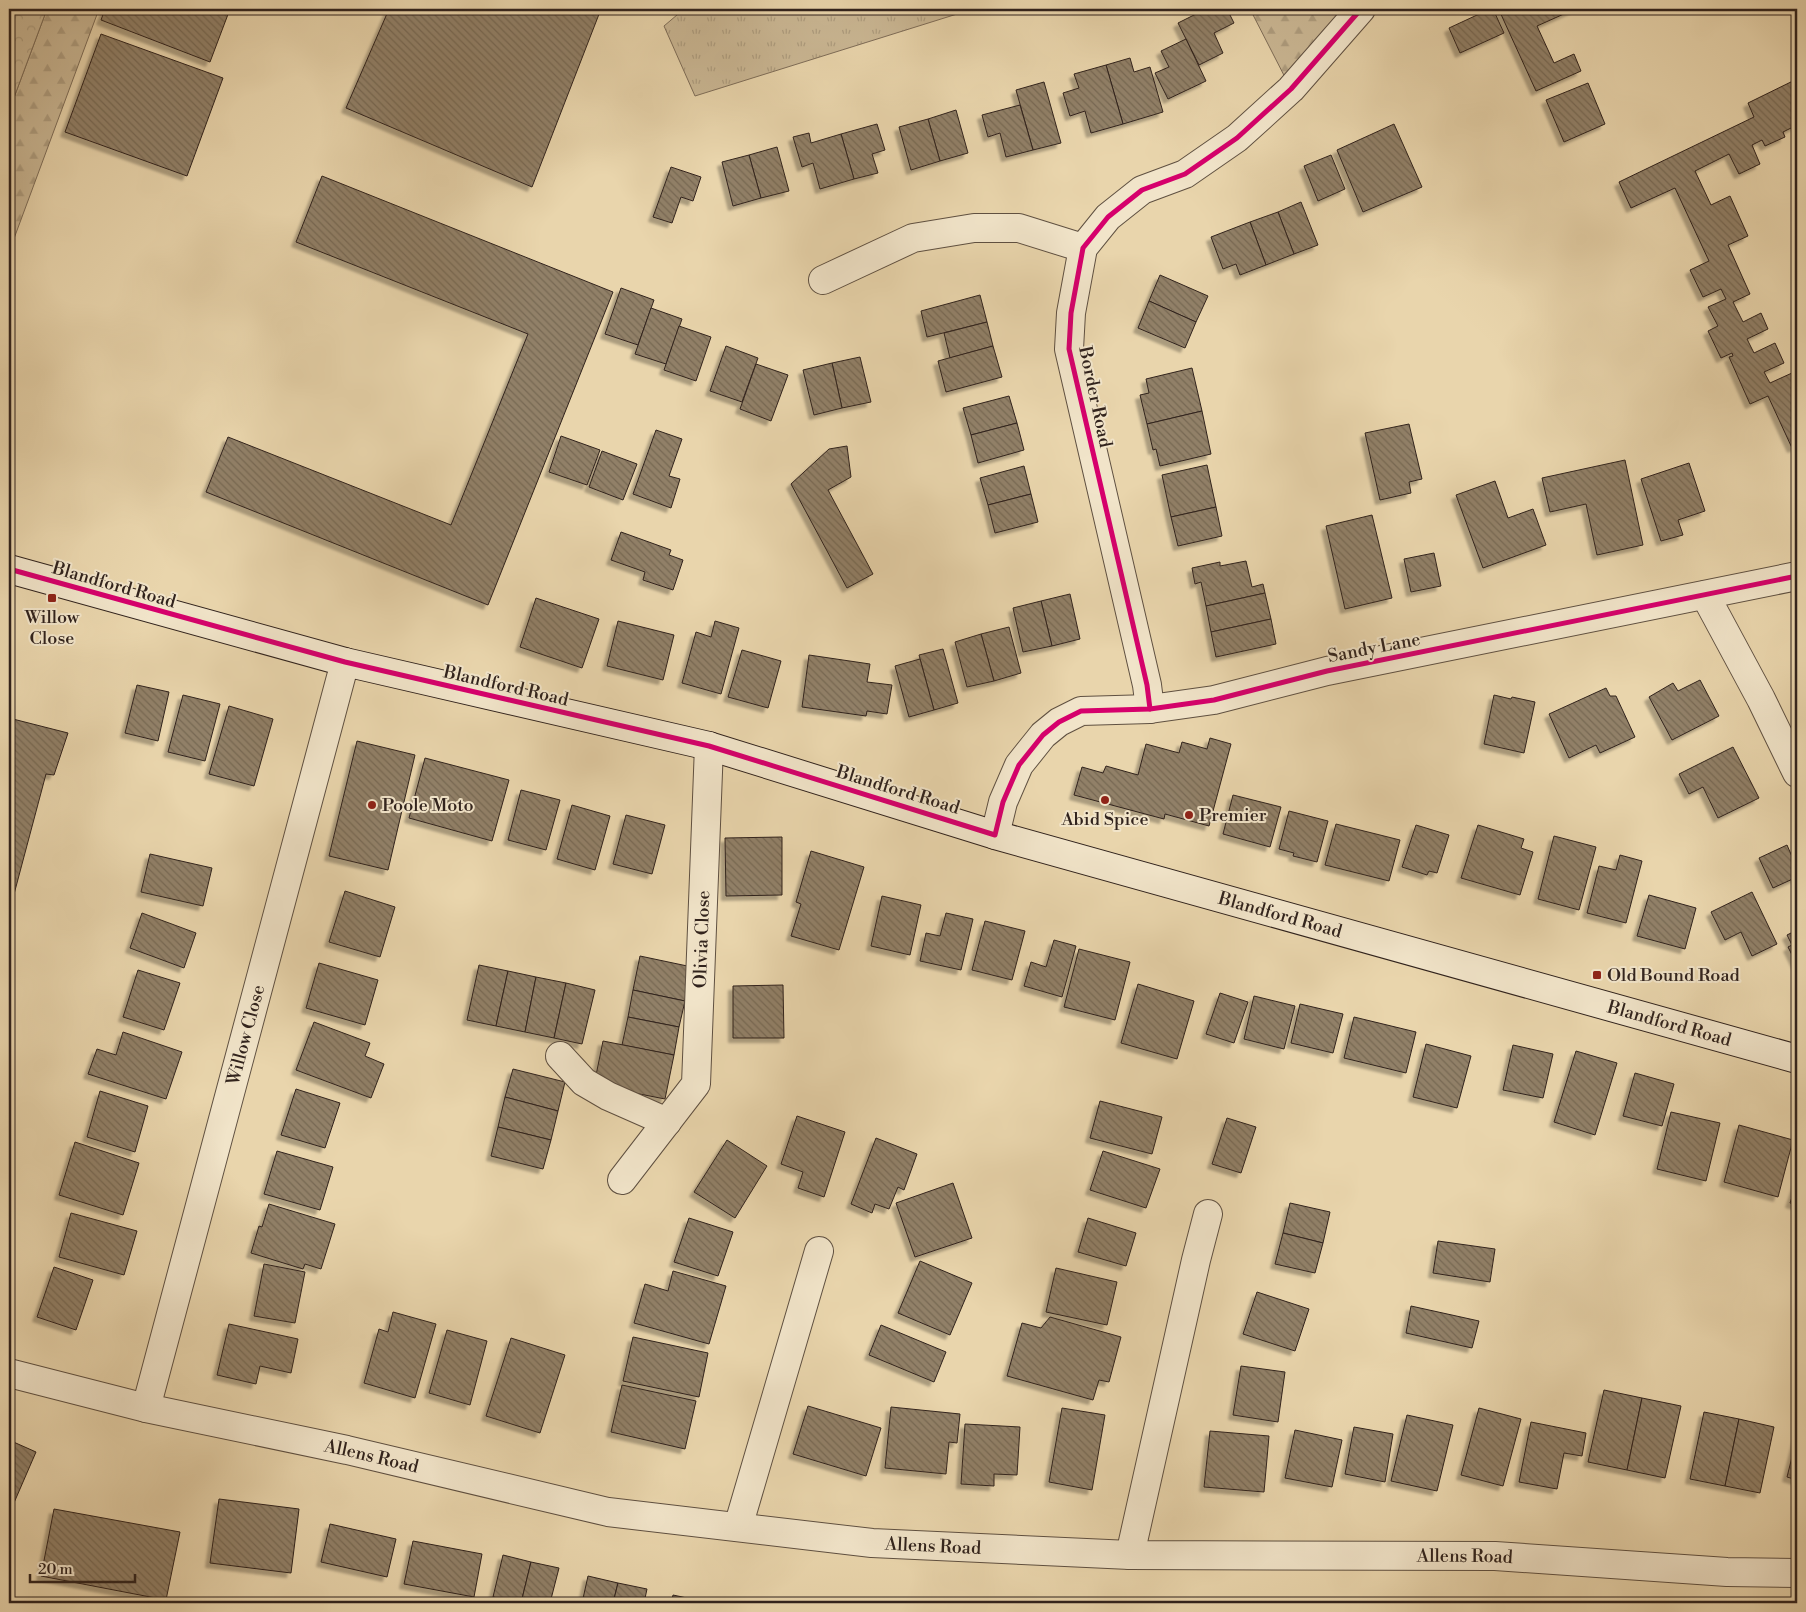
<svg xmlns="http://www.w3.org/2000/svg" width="1806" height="1612" viewBox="0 0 1806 1612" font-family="'Libre Bodoni',serif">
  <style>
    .grass { fill: url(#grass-tufts); stroke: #7e6d58 }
    .forest { fill: url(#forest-firs); stroke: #7e6d58 }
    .park { fill: url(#park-crowns); stroke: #7e6d58 }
    .building { fill: url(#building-back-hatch); stroke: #31231d; filter: url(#shadow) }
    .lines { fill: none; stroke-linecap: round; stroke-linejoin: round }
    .street-casing { stroke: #5f5041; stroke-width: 30 }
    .secondary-casing { stroke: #31231d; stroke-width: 30 }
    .street { stroke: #f1e4c9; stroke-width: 28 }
    .secondary { stroke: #f1e4c9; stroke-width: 28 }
    .cycleway-casing { stroke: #f1e4c9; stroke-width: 8 }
    .cycleway { stroke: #d6006c; stroke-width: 5 }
    .poi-dot { fill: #8f2418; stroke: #f1e4c9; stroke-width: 2 }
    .labels { text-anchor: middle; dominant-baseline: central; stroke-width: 4; stroke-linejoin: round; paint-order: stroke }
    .street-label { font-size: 18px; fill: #31231d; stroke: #f1e4c9 }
    .poi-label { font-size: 18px; fill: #31231d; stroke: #f1e4c9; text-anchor: start }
  </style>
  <defs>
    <pattern id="grass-tufts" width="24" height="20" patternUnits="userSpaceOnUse" patternTransform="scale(1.25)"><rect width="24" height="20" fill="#cab794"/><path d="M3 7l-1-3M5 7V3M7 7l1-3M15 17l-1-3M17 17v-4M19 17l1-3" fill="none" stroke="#ae9d7f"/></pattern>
    <pattern id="forest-firs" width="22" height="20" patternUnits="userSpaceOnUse" patternTransform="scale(1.25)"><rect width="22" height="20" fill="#cab794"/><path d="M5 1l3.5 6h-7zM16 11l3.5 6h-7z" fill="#ae9d7f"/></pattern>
    <pattern id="park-crowns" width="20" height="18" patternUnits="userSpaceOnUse" patternTransform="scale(1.25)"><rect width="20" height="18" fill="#cab794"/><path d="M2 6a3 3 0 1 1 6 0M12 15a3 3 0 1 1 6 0" fill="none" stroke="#ae9d7f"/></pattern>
    <pattern id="building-back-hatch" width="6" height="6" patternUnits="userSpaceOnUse" patternTransform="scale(1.25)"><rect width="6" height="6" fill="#918067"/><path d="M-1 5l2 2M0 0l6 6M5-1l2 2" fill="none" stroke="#776854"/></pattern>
    <filter id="shadow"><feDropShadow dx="-4.5" dy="4.5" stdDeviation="1" flood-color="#0004"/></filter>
  </defs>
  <rect width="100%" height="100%" fill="#e9d5ac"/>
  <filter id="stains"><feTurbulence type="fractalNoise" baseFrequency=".004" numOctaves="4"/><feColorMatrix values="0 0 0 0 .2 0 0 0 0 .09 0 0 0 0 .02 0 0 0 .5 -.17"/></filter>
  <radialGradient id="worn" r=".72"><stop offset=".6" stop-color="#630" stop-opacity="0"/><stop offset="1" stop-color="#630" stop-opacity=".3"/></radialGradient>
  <path class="grass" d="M684,9H973L695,96L664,26Z"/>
  <g class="forest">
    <path d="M47,9H99L9,252V111Z"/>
    <path d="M1250,9H1361L1291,89Z"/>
  </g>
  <path class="park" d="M9,9H47L9,111Z"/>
  <g class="building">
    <path d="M105,9H230L210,62L101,20Z"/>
    <path d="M389,9H601L532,187L346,108Z"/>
    <path d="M1206,9H1227L1234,23L1214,33L1223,53L1199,65L1178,23Z"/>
    <path d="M1490,9H1493L1504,33L1460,53L1449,28Z"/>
    <path d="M1502,9H1575L1537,26L1554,63L1574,54L1581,71L1536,91L1499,10Z"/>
    <path d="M101,34L223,78L187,176L65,132Z"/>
    <path d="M1186,39L1206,81L1168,99L1155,73L1169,67L1161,51Z"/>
    <path d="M1130,58L1134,72L1150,67L1163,112L1123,124L1106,65Z"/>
    <path d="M1106,65L1123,124L1091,133L1085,111L1070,116L1063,93L1079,88L1074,74Z"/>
    <path d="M1797,79V102L1796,103L1797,125L1783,132L1785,137L1765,146L1762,140L1752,145L1760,164L1739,174L1729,154L1695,171L1711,205L1730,196L1748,236L1728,245L1750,294L1733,302L1743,322L1761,313L1768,329L1747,339L1754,353L1775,343L1784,363L1764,372L1770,383L1792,373L1797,385V446L1792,448L1768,396L1750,404L1729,357L1733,356L1732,353L1721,358L1708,331L1718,326L1708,307L1726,299L1721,289L1703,297L1690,270L1709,261L1675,188L1631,208L1619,182L1754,117L1748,103Z"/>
    <path d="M1044,82L1061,143L1033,150L1016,90Z"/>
    <path d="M1588,83L1605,124L1564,142L1546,100Z"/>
    <path d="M1020,105L1033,150L1006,157L1000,133L988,137L982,115Z"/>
    <path d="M956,110L968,153L940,161L928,119Z"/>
    <path d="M928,119L940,161L911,170L899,127Z"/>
    <path d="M877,124L885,150L872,154L878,173L854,179L841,134Z"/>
    <path d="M1394,124L1422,187L1363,212L1337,150Z"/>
    <path d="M809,133L811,143L841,134L854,179L820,189L813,163L802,167L793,137Z"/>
    <path d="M777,147L789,191L761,198L749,155Z"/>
    <path d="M749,155L761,198L733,206L722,162Z"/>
    <path d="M1331,155L1345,189L1318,201L1304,166Z"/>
    <path d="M671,167L701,177L693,201L681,197L672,223L653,217Z"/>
    <path d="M322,176L613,292L488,605L206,492L228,437L451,525L528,334L296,242Z"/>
    <path d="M1301,202L1318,245L1294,254L1278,212Z"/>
    <path d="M1278,212L1294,254L1266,265L1250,222Z"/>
    <path d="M1250,222L1266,265L1240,275L1236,264L1223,269L1211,237Z"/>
    <path d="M1160,275L1208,296L1196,322L1149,301Z"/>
    <path d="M621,288L654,300L638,345L605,334Z"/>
    <path d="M980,295L987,322L927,337L921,311Z"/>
    <path d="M1149,301L1196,322L1185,348L1138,328Z"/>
    <path d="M651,308L682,319L666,364L635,354Z"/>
    <path d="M987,322L993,346L950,358L944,333Z"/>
    <path d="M679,326L711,337L696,381L664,370Z"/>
    <path d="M726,346L758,358L742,402L710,391Z"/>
    <path d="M993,346L1002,377L946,392L938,361Z"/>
    <path d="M860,357L871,402L842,408L832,363Z"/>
    <path d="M832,363L842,408L814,415L803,370Z"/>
    <path d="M756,364L788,375L771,421L740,409Z"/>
    <path d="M1192,368L1202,411L1147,424L1140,395L1149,393L1146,379Z"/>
    <path d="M1009,396L1017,423L971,435L963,408Z"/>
    <path d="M1202,411L1211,454L1160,466L1156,449L1153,450L1147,424Z"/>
    <path d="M1017,423L1024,450L978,463L971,435Z"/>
    <path d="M1409,424L1422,479L1409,482L1411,493L1380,500L1365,433Z"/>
    <path d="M656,430L682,439L669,476L680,479L671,508L633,494Z"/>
    <path d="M561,436L600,450L587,485L549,472Z"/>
    <path d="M847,446L851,477L828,490L873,574L847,588L791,484L829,449Z"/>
    <path d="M602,451L637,464L623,500L589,487Z"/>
    <path d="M1625,460L1643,545L1597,555L1586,504L1550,512L1542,478Z"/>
    <path d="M1689,463L1705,511L1678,520L1683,535L1661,541L1641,479Z"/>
    <path d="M1207,465L1216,507L1171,517L1162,475Z"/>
    <path d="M1024,466L1031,494L988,505L980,478Z"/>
    <path d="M1495,481L1508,518L1533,509L1546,545L1483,568L1456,495Z"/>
    <path d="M1031,494L1038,522L995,533L988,505Z"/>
    <path d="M1216,507L1222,536L1178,546L1171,517Z"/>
    <path d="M1372,515L1392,598L1345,609L1326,526Z"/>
    <path d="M621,532L671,550L669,555L683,560L673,590L643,580L645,572L611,560Z"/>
    <path d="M1434,553L1441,586L1411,592L1404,559Z"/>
    <path d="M1246,561L1252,587L1263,584L1265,593L1206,606L1201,582L1195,584L1192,568L1220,562V566Z"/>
    <path d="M1265,593L1271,619L1211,632L1206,606Z"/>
    <path d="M1070,594L1080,639L1052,646L1041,601Z"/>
    <path d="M536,598L599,619L582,668L520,647Z"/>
    <path d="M1041,601L1052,646L1023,652L1013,608Z"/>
    <path d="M1271,619L1276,644L1216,657L1211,632Z"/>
    <path d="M618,621L674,635L663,680L607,666Z"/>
    <path d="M715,621L739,628L721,694L682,683L696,632L711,637Z"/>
    <path d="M1009,627L1021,673L994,681L981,634Z"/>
    <path d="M981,634L994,681L967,687L955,642Z"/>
    <path d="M943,649L958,703L934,710L919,655Z"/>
    <path d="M742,650L781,661L768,708L728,697Z"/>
    <path d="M809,655L870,664L867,682L892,685L887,714L867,711L866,716L802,707Z"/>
    <path d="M920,659L934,710L909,717L895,666Z"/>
    <path d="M1700,680L1719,716L1672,740L1649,697L1673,683L1678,691Z"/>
    <path d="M137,685L169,692L158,741L125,733Z"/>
    <path d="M1606,688L1610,696H1616L1635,737L1600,753L1596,745L1569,758L1549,714Z"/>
    <path d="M183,695L220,704L205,761L168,752Z"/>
    <path d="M1494,695L1511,699L1512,697L1535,702L1524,753L1484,744Z"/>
    <path d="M229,706L273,719L254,786L209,774Z"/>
    <path d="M9,718L68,733L54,775L46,774L9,913Z"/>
    <path d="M1210,738L1231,744L1209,826L1165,814L1164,819L1074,795L1082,767L1103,773L1106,766L1138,775L1146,744L1179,753L1182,742L1207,749Z"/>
    <path d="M357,741L415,755L388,870L329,856Z"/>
    <path d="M1733,747L1759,798L1718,818L1703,787L1689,794L1679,774Z"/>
    <path d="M425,758L509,780L492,841L409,818Z"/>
    <path d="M521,790L560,800L546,850L508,840Z"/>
    <path d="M1233,795L1281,807L1270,847L1223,834Z"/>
    <path d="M572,805L610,816L595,870L557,859Z"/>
    <path d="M1289,811L1328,821L1317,862L1293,856L1294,853L1279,849Z"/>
    <path d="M626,815L665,825L652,874L613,864Z"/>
    <path d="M1336,824L1400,840L1389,881L1325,865Z"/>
    <path d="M1416,825L1449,835L1437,873L1429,871L1427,875L1402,867Z"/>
    <path d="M1478,825L1524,839L1521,848L1533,852L1520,895L1461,878Z"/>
    <path d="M1554,836L1596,847L1579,910L1538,899Z"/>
    <path d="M782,837V895L726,896L725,838Z"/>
    <path d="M1787,845L1797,868V877L1773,888L1759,858Z"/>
    <path d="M811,851L864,867L839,950L791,936L801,904L796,902Z"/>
    <path d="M150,854L212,868L203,906L141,892Z"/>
    <path d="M1620,855L1642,861L1626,923L1587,913L1599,866L1616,870Z"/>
    <path d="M345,891L395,907L380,957L329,942Z"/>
    <path d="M1752,892L1777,944L1752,956L1741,932L1725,940L1711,912Z"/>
    <path d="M1649,895L1696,908L1685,949L1637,936Z"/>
    <path d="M882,896L921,905L910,955L871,946Z"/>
    <path d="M142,913L196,933L184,968L130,948Z"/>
    <path d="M946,913L973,919L961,970L920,961L926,933L940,936Z"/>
    <path d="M985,921L1025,931L1012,980L972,970Z"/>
    <path d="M1797,930V965L1788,947L1792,945L1787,935Z"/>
    <path d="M1054,940L1076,946L1062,997L1024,986L1031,962L1046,967Z"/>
    <path d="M1079,949L1130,962L1115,1020L1064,1007Z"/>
    <path d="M640,956L692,967L685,1001L633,990Z"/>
    <path d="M319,963L378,980L365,1025L306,1008Z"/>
    <path d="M479,965L508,971L496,1026L467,1020Z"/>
    <path d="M138,970L180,983L164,1030L123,1017Z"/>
    <path d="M508,971L536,977L525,1032L496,1026Z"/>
    <path d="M536,977L566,983L554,1038L525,1032Z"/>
    <path d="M566,983L595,990L582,1044L554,1038Z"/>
    <path d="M1138,984L1194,1001L1177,1059L1121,1043Z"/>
    <path d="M783,985L784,1038H733V986Z"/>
    <path d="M633,990L685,1001L679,1027L628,1017Z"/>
    <path d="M1220,993L1248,1002L1234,1043L1206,1034Z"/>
    <path d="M1254,996L1295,1006L1284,1049L1244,1039Z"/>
    <path d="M1300,1004L1343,1014L1333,1053L1291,1043Z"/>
    <path d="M628,1017L679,1027L674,1055L622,1045Z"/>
    <path d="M1354,1017L1416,1032L1406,1073L1344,1058Z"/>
    <path d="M314,1022L370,1043L365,1056L384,1064L371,1098L296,1070Z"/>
    <path d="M123,1032L182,1052L166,1099L88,1074L97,1049L116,1055Z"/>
    <path d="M603,1041L674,1055L665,1099L594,1085Z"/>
    <path d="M1426,1044L1471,1056L1457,1108L1413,1097Z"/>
    <path d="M1513,1045L1553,1054L1543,1098L1503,1090Z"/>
    <path d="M1576,1051L1617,1063L1595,1135L1554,1122Z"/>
    <path d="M513,1069L565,1082L558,1111L505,1097Z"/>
    <path d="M1635,1073L1674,1084L1662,1126L1623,1116Z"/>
    <path d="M296,1089L340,1103L325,1148L281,1135Z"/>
    <path d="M100,1091L148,1106L135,1152L87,1137Z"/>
    <path d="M505,1097L558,1111L551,1140L498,1127Z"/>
    <path d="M1100,1101L1162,1117L1152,1154L1090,1138Z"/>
    <path d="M1671,1112L1720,1123L1706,1181L1657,1169Z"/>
    <path d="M797,1116L845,1132L824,1197L798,1188L803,1172L781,1164Z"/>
    <path d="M1227,1118L1256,1127L1241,1173L1212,1164Z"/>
    <path d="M1739,1125L1793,1140L1778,1197L1724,1182Z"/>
    <path d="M498,1127L551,1140L543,1169L491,1156Z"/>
    <path d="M876,1138L917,1154L904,1190L898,1187L889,1209L875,1204L872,1213L851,1204Z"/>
    <path d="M727,1140L767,1166L735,1218L694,1192Z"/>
    <path d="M75,1142L139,1163L123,1215L59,1195Z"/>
    <path d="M277,1151L333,1167L320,1210L264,1194Z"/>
    <path d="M1103,1151L1160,1169L1146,1208L1090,1190Z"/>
    <path d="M1797,1182V1205L1790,1203Z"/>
    <path d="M953,1183L972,1238L915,1257L896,1203Z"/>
    <path d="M1290,1203L1330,1212L1323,1243L1283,1233Z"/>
    <path d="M269,1204L335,1224L321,1269L305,1264L303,1269L251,1253L259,1226L262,1227Z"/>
    <path d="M71,1213L137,1231L124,1275L59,1257Z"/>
    <path d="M689,1218L733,1232L718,1276L674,1262Z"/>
    <path d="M1088,1218L1136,1233L1126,1266L1078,1252Z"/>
    <path d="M1283,1233L1323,1243L1315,1273L1275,1264Z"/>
    <path d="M1438,1241L1495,1249L1490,1282L1433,1273Z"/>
    <path d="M920,1261L972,1283L950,1335L898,1313Z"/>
    <path d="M264,1264L305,1272L295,1323L254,1316Z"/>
    <path d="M54,1267L93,1280L76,1330L37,1317Z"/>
    <path d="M1056,1268L1117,1282L1107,1325L1046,1312Z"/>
    <path d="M673,1271L726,1286L709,1344L634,1323L645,1284L668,1291Z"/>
    <path d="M1257,1292L1309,1309L1295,1351L1243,1334Z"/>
    <path d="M1411,1306L1479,1321L1472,1348L1406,1333Z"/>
    <path d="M393,1312L436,1324L415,1398L364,1383L379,1329L388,1332Z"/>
    <path d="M1050,1317L1121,1337L1109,1382L1099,1380L1093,1400L1007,1376L1022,1323L1041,1328Z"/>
    <path d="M229,1324L298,1339L291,1373L260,1366L256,1384L217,1375Z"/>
    <path d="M881,1325L946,1352L934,1382L869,1355Z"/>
    <path d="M447,1330L487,1341L470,1405L429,1393Z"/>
    <path d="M633,1337L708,1353L699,1397L623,1381Z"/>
    <path d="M511,1338L565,1355L540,1433L486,1416Z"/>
    <path d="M1241,1366L1285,1372L1278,1422L1233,1415Z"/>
    <path d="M622,1385L696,1401L685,1449L611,1432Z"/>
    <path d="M1604,1390L1642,1398L1627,1470L1588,1462Z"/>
    <path d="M1642,1398L1681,1406L1665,1478L1627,1470Z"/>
    <path d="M808,1406L881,1428L866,1476L793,1454Z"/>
    <path d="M891,1407L960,1414L957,1443L949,1442L946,1474L885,1468Z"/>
    <path d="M1062,1408L1105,1415L1092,1490L1049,1482Z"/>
    <path d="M1479,1408L1521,1419L1503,1486L1461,1475Z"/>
    <path d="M1704,1412L1739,1419L1725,1486L1690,1479Z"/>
    <path d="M1407,1415L1453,1425L1437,1491L1391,1481Z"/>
    <path d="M1739,1419L1774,1427L1760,1493L1725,1486Z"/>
    <path d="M1531,1422L1586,1433L1582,1456L1564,1453L1557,1489L1519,1482Z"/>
    <path d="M965,1424L1020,1427L1017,1475L994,1474V1486L961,1484Z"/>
    <path d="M1354,1427L1393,1434L1385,1482L1345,1474Z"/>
    <path d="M1295,1430L1342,1440L1332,1487L1285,1478Z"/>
    <path d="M1210,1431L1269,1436L1264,1492L1204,1487Z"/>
    <path d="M1797,1437V1480L1787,1477Z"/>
    <path d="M9,1440L36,1452L10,1512H9Z"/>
    <path d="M219,1499L299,1509L291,1573L210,1563Z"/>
    <path d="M54,1509L180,1532L166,1600L41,1576Z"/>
    <path d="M330,1524L396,1539L387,1577L321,1562Z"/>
    <path d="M413,1541L482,1554L474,1597L404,1584Z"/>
    <path d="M503,1555L531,1562L521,1603L493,1597Z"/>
    <path d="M531,1562L559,1568L550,1603H521Z"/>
    <path d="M588,1576L618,1583L613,1603H582Z"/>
    <path d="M618,1583L647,1589L644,1603H613Z"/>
    <path d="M673,1595L701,1601L700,1603H671Z"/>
  </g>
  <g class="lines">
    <defs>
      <g id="street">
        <path d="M823,280L913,238L974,228H1019L1083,248"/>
        <path d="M1705,595L1761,699L1797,773"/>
        <path d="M1150,709L1147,685L1069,349L1071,313L1083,248L1108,217L1142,190L1185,174L1237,138L1291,89L1361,9"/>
        <path d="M995,835L1003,802L1019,765L1043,735L1059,722L1081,711L1150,709L1214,700L1327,671L1797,576"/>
        <path d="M560,1056L584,1082L608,1096L667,1122"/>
        <path id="s1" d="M622,1180L696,1084L709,746"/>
        <path id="s2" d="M9,1373L146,1408L347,1450L608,1512L872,1543L1130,1555L1495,1556L1727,1572L1797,1573"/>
        <path id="s3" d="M146,1408L345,662"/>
        <path d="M738,1527L819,1251"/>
        <path d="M1130,1555L1196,1260L1208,1214"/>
      </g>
      <g id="secondary">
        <path id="s4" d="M9,569L345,662L709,746L995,835L1797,1059"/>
      </g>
    </defs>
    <use href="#street" class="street-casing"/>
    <use href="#secondary" class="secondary-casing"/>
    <use href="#street" class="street"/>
    <use href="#secondary" class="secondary"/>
    <defs>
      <g id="cycleway">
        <path d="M9,569L345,662L709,746L995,835L1003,802L1019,765L1043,735L1059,722L1081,711L1150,709L1214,700L1327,671L1797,576"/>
        <path d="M1150,709L1147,685L1069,349L1071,313L1083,248L1108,217L1142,190L1185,174L1237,138L1291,89L1361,9"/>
      </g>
    </defs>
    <use href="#cycleway" class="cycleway-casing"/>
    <use href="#cycleway" class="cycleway"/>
  </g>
  <g class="poi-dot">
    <rect x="47" y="593" width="10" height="10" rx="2.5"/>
    <circle cx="1105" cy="800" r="5"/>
    <circle cx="372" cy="805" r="5"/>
    <circle cx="1189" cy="815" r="5"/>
    <rect x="1592" y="970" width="10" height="10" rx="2.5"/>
  </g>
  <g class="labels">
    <g class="street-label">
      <text transform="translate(1095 397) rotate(78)">Border Road</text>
      <text transform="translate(114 585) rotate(16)">Blandford Road</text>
      <text transform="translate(1374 648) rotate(-11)">Sandy Lane</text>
      <text transform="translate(506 686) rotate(13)">Blandford Road</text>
      <text transform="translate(898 790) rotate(17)">Blandford Road</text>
      <text stroke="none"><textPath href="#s4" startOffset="1318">Blandford Road</textPath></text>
      <text stroke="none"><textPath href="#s1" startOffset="266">Olivia Close</textPath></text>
      <text stroke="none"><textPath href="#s4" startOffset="1722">Blandford Road</textPath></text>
      <text stroke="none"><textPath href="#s3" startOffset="386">Willow Close</textPath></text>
      <text stroke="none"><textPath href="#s2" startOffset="372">Allens Road</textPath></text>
      <text stroke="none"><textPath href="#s2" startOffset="942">Allens Road</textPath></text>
      <text stroke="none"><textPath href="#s2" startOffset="1474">Allens Road</textPath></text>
    </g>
    <g class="poi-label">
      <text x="52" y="617" text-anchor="middle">Willow<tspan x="52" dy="21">Close</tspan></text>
      <text x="382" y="805">Poole Moto</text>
      <text x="1199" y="815">Premier</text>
      <text x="1105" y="819" text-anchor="middle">Abid Spice</text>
      <text x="1607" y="975">Old Bound Road</text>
    </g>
  </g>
  <rect width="1806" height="1612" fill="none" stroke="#e9d5ac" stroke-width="30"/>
  <rect x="10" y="10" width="1786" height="1592" fill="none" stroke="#31231d" stroke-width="2.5"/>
  <rect x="15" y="15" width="1776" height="1582" fill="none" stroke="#31231d"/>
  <path d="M30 1574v8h105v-8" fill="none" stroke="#31231d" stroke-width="2.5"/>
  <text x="38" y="1574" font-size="15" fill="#31231d" stroke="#f1e4c9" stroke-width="4" paint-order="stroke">20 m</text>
  <rect width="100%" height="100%" filter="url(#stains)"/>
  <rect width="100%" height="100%" fill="url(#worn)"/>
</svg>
